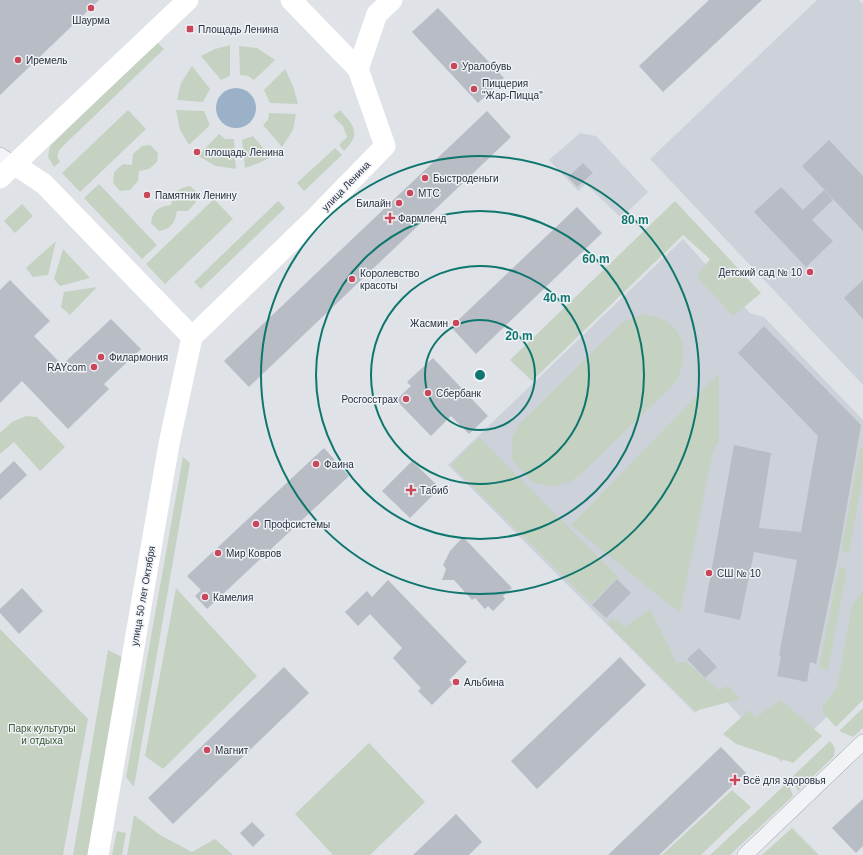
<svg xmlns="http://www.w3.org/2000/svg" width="863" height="855" viewBox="0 0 863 855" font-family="Arial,sans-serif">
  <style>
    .built { fill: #cdd2da }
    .green { fill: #c5d2c1 }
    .water { fill: #9bb1c7 }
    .building { fill: #b7bcc5 }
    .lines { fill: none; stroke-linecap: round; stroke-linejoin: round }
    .street-casing { stroke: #a5aab2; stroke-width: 16 }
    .street { stroke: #f2f3f6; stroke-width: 15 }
    .secondary { stroke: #fff; stroke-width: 21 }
    .ring { fill: none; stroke: #0f766e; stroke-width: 2 }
    .poi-dot { fill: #ca475b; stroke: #eff2f6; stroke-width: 1.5 }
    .labels { text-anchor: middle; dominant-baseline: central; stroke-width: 3; stroke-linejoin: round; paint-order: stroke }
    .poi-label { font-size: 10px; fill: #29313f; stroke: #eff2f6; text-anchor: start }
    .street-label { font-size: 10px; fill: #29313f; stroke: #eff2f6 }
    .park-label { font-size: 10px; fill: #3d5a36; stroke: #eff2f6 }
    .centre { fill: #0f766e; stroke: #eff2f6; stroke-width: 2 }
    .ring-label { font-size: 12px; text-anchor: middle; font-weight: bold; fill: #0f766e; stroke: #eff2f6; stroke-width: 3; stroke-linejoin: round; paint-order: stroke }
  </style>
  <rect width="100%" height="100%" fill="#dfe3e8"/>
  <g class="built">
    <path d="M817,0H859L863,4V385L650,159Z"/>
    <path d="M580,133L596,136L648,192L621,218L586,184L578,191L549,160Z"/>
    <path d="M683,239L750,313L764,317L863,420V681L781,762L718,692L695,713L448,465Z"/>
  </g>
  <g class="green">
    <path d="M157,42L164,49L60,149L57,156L60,162L54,167L48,157L50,146Z"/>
    <path d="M230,45V76L221,80L201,56L215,49Z"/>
    <path d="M239,46L257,48L275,60L254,80L248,76L240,75Z"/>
    <path d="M192,66L210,89L203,102L177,100L181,83Z"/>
    <path d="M285,69L293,86L298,104L270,103L264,90Z"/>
    <path d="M128,110L146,129L80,192L62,173Z"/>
    <path d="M176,110L204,111L210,125L189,145L180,130Z"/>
    <path d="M340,110C354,126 362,133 344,151L339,145L347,137L343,126L333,116Z"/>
    <path d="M269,113L296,114L293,130L282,147L263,125L268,120Z"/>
    <path d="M219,134L225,139H234L236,169L216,166L198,156Z"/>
    <path d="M253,136L271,157L259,163L245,168L242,140Z"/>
    <path d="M150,145L158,153L157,162L149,169L139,171L138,181L130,190L120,191L113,183L114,172L123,164L132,165L133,154L142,146Z"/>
    <path d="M335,148L342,155L304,191L297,183Z"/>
    <path d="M99,184L157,245L142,259L84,198Z"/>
    <path d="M190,186L197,192L196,202L188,211H177C175,223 171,229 159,231L151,223C153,210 158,207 171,205C174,193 177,188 190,186Z"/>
    <path d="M214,199L233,219L165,284L146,264Z"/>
    <path d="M278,201L285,208L201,289L194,282Z"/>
    <path d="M675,201L761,293L733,316L697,277L710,259L683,235L532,381L510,360Z"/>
    <path d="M22,204L33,216L15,233L4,221Z"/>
    <path d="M56,241L48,275L33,277L26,268Z"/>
    <path d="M63,249L90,278L60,286L54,279Z"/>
    <path d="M97,287L70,315L61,307L64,292Z"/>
    <path d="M640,315C681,315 694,350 675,383L582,473L570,482L552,486L533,483L512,460V438L519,424L623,322Z"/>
    <path d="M719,373V441L713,451L680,613L571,525Z"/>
    <path d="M26,416L37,417L65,447L40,471L14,442L0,454V433L12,422Z"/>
    <path d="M479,437L618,577L591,604L451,465Z"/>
    <path d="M860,448L863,449V476L849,553L841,552Z"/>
    <path d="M183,457L190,463L134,787L126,777Z"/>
    <path d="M839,567L847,568L828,670L819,668Z"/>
    <path d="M176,588L257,676L163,769L145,756Z"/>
    <path d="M863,591V700L836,727L823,713V706L837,687L852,605Z"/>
    <path d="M650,609L677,663L685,661L719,690L728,686L740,699L695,711L607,623L613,619L625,627Z"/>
    <path d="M0,629L88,719L63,855H0Z"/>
    <path d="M108,650L124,658L88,855H73Z"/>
    <path d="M781,700L822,736L793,763L736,744L723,734L749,710L756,717Z"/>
    <path d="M863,708V728L853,737L839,731Z"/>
    <path d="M830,741L835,748L834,756L798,791L792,777Z"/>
    <path d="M369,743L425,802L370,855H333L295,814Z"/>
    <path d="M788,782L793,796L730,855H710Z"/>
    <path d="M732,790L751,807L701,855H662Z"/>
    <path d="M134,815L160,835L192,852L215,839L233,855H127Z"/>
    <path d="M792,828L819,855H762Z"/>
    <path d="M117,831L126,833L122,855H112Z"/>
  </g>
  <circle class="water" cx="236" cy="108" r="20"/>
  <g class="building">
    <path d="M0,0H99L0,95Z"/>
    <path d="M709,0H762L663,92L639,66Z"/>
    <path d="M438,8L504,78L478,103L412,32Z"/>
    <path d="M487,111L511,137L249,387L224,361Z"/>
    <path d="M829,140L863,176V231L802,166Z"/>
    <path d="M583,163L593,173L577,187L568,177Z"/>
    <path d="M781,187L803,210L824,190L833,200L812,220L833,241L806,267L754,212Z"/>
    <path d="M577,207L602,233L476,354L451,327Z"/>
    <path d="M10,280L50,321L34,336L62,365L111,319L141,349L104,384L109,389L68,429L22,381L0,403V290Z"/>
    <path d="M863,280V319L844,298Z"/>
    <path d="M764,326L861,425L838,557L816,664L810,662L807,682L777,676L781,656L779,655L797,560L754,552L740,620L704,612L734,445L771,453L759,528L801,532L818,436L738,353Z"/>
    <path d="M433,358L488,416L469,434L451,416L431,436L396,400L411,386L407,382Z"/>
    <path d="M324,448L349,476L207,609L195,596L201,590L187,576Z"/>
    <path d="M14,461L27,475L0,500V474Z"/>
    <path d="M412,461L440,488L410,518L382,491Z"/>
    <path d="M463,537L512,588L503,596L505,599L493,611L488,606L485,609L475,598L472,600L454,580H442L446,569L443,565L450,551Z"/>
    <path d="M617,579L631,593L606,618L592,605Z"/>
    <path d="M388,580L467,662L449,680L453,684L432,705L418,691L421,688L393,658L402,648L370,614L358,626L345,612L367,591L372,597Z"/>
    <path d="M22,588L43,611L19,634L0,613V609Z"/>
    <path d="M699,648L717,667L705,678L687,659Z"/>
    <path d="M620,657L646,685L537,789L511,761Z"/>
    <path d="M284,667L309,693L173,824L148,798Z"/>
    <path d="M721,747L746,773L659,855H608Z"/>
    <path d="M863,799V846L856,853L832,828Z"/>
    <path d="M456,814L482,842L469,855H413Z"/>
    <path d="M252,822L265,835L253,847L240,833Z"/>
  </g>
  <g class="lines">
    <defs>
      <g id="street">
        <path d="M0,155L14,164"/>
        <path d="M745,855L863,742"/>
      </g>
    </defs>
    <use href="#street" class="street-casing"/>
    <use href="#street" class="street"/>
    <g class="secondary">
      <path d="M291,0L358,69"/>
      <path d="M14,164L44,184L192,337"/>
      <path d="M0,178L188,0"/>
      <path d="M192,337L313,220L385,146L358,69L377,14L392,0"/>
      <path d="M98,855L169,444L192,337"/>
    </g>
  </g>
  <g class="ring">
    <circle cx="480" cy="375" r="55"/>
    <circle cx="480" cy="375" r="109"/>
    <circle cx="480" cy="375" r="164"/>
    <circle cx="480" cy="375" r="219"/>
  </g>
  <g class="poi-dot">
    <circle cx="91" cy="8" r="4"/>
    <rect x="186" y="25" width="8" height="8" rx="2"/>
    <circle cx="18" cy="60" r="4"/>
    <circle cx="454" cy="66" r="4"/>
    <circle cx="474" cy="89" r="4"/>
    <circle cx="197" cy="152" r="4"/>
    <circle cx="425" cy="178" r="4"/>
    <circle cx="410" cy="193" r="4"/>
    <circle cx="147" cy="195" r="4"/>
    <circle cx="399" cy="203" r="4"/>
    <path d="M388 212h4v4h4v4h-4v4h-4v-4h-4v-4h4z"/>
    <circle cx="810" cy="272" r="4"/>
    <circle cx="352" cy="279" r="4"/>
    <circle cx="456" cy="323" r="4"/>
    <circle cx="101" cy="357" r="4"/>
    <circle cx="94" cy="367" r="4"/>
    <circle cx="428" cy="393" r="4"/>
    <circle cx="406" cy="399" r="4"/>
    <circle cx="316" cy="464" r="4"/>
    <path d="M409 484h4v4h4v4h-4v4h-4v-4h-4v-4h4z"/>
    <circle cx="256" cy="524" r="4"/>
    <circle cx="218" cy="553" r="4"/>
    <circle cx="709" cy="573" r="4"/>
    <circle cx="205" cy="597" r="4"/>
    <circle cx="456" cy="682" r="4"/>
    <circle cx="207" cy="750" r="4"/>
    <path d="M733 774h4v4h4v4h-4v4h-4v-4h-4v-4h4z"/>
  </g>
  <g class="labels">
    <g class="poi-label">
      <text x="91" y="20" text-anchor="middle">Шаурма</text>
      <text x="198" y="29">Площадь Ленина</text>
      <text x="26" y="60">Иремель</text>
      <text x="462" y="66">Уралобувь</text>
      <text x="482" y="83">Пиццерия<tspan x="482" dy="12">"Жар-Пицца"</tspan></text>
      <text x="205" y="152">площадь Ленина</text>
      <text x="433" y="178">Быстроденьги</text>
      <text x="418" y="193">МТС</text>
      <text x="155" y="195">Памятник Ленину</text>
      <text x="391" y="203" text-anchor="end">Билайн</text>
      <text x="398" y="218">Фармленд</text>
      <text x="802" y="272" text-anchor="end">Детский сад № 10</text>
      <text x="360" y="273">Королевство<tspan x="360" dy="12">красоты</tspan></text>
      <text x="448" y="323" text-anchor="end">Жасмин</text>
      <text x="109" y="357">Филармония</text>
      <text x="86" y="367" text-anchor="end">RAYcom</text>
      <text x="436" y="393">Сбербанк</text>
      <text x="398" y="399" text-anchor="end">Росгосстрах</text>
      <text x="324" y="464">Фаина</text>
      <text x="420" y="490">Табиб</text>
      <text x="264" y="524">Профсистемы</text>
      <text x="226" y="553">Мир Ковров</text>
      <text x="717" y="573">СШ № 10</text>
      <text x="213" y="597">Камелия</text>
      <text x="464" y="682">Альбина</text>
      <text x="215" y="750">Магнит</text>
      <text x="743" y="780">Всё для здоровья</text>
    </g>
    <g class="street-label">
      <text transform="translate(346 186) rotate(-46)">улица Ленина</text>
      <text transform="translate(143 596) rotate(-80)">улица 50 лет Октября</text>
    </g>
    <g class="park-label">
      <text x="42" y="728">Парк культуры<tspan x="42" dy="12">и отдыха</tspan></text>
    </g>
  </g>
  <circle cx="480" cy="375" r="6" class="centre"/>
  <g class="ring-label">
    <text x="635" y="224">80 m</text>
    <text x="596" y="263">60 m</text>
    <text x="557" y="302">40 m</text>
    <text x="519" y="340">20 m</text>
  </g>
</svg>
